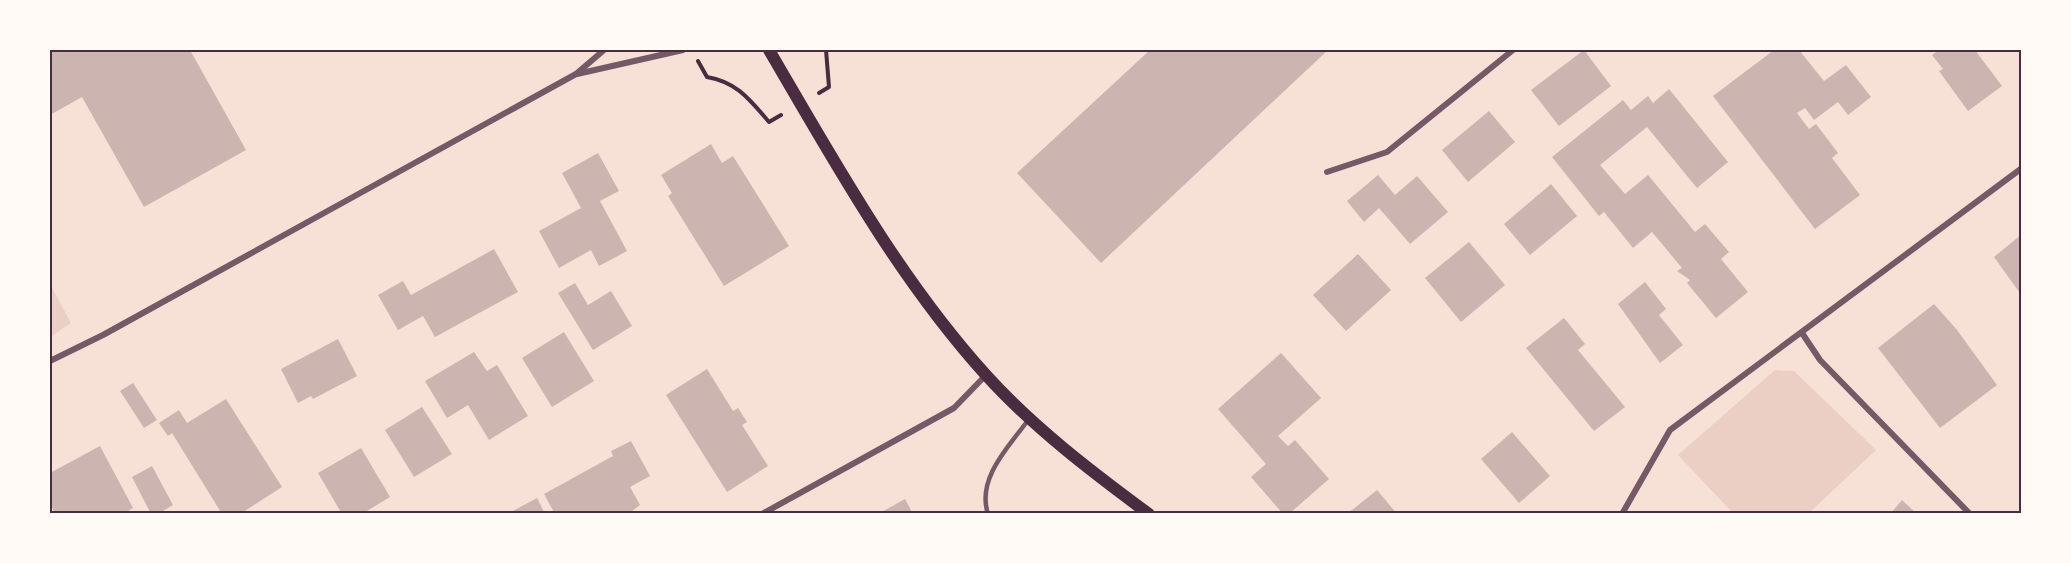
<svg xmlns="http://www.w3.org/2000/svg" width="2071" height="563" viewBox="0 0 2071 563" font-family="'PT Sans Narrow',sans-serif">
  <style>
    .green { fill: #ebcfc5 }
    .building { fill: #ccb4b1 }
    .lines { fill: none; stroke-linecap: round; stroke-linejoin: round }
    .path { stroke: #4a2c40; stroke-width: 4 }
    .service { stroke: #755966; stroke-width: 4.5 }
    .minor { stroke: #755966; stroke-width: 6 }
    .secondary { stroke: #4a2c40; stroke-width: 12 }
    .neatline { fill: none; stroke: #4a2c40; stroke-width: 2 }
  </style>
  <rect width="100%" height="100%" fill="#f7e1d7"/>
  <g class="green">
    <path d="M50,284L71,323L50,337Z"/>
    <path d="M1775,370L1794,371L1876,450L1809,513H1733L1678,455Z"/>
  </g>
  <g class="building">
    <path d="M50,50H190L246,150L144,207L82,97L50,115Z"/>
    <path d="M1150,50H1328L1101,263L1017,173Z"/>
    <path d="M1584,50L1611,86L1559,126L1531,90Z"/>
    <path d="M1774,50H1799L1824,81L1846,65L1871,97L1848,115L1838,102L1814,120L1805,108L1797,113L1809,129L1816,124L1838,153L1832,158L1860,195L1815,229L1713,96Z"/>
    <path d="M1939,50H1975L2002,86L1968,111L1939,71L1943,69L1932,55Z"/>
    <path d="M1669,89L1728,162L1697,188L1647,127L1600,165L1625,194L1648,175L1695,232L1705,224L1729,252L1721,259L1748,292L1716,318L1687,283L1690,280L1677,271L1682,268L1652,232L1633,248L1604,212L1599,216L1552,157L1623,100L1631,110L1648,96L1653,103Z"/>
    <path d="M1489,111L1515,142L1468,182L1442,150Z"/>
    <path d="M711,144L722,163L733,156L789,246L724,286L668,196L672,193L661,175Z"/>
    <path d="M598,153L619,191L600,201L627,251L599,266L591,250L559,268L539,231L581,208L562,173Z"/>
    <path d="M1378,175L1395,195L1417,176L1448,212L1410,244L1379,208L1364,222L1347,201Z"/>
    <path d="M1551,184L1577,216L1530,255L1504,224Z"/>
    <path d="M2022,234V296L1994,257Z"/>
    <path d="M1469,242L1505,285L1461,322L1425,278Z"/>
    <path d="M494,249L518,292L435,337L423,316L398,330L378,295L403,281L411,295Z"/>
    <path d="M1358,254L1391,290L1346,331L1313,295Z"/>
    <path d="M1645,282L1666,309L1659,315L1683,345L1660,363L1618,304Z"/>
    <path d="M575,283L588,305L611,291L632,326L593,350L558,293Z"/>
    <path d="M1934,304L1957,330L1997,385L1940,428L1878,348Z"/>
    <path d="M1564,318L1585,344L1578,350L1625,407L1594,431L1526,348Z"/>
    <path d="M564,332L594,381L552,407L522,358Z"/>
    <path d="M338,339L357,376L313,399L311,396L298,403L281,369Z"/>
    <path d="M474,352L487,371L497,365L528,416L489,440L468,405L447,418L425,381Z"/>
    <path d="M1281,353L1321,398L1278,436L1288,446L1295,440L1329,479L1289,514H1283L1251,477L1266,464L1218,409Z"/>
    <path d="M707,369L733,411L738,408L747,422L742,425L768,466L727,492L666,395Z"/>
    <path d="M133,383L157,420L144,428L120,391Z"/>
    <path d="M226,399L282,487L240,514H222L172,433L168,436L159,423L179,410L187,423Z"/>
    <path d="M422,407L452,454L414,477L385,430Z"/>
    <path d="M1512,432L1550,476L1519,503L1481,459Z"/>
    <path d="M631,441L650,476L630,487L640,505L628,514H555L544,494L613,456L611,451Z"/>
    <path d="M100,446L133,508L128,511L129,514H55L50,503V473Z"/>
    <path d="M361,448L390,497L362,514H342L318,473Z"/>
    <path d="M152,466L173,505L158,514H151L132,477Z"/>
    <path d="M1377,490L1397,514H1347Z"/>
    <path d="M537,498L545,514H513L511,512Z"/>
    <path d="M905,499L913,514H878Z"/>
    <path d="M1902,500L1917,514H1890Z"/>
  </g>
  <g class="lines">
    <g class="path">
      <path d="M698,61L707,77C737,82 750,100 769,122L781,115"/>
      <path d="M819,93L829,87L826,50"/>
    </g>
    <path class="service" d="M988,514C976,478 1010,445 1029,419"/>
    <g class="minor">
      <path d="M577,74L683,50"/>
      <path d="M1327,172L1387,152L1513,50"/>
      <path d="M1802,333L1820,360L1970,514"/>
      <path d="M50,361L103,335L576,74L604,50"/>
      <path d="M762,514L954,408L986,375"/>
      <path d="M1622,514L1670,430L2022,168"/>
    </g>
    <path class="secondary" d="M769,50C834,161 899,279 986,375C1033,427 1092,472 1149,514"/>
  </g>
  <rect width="2071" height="563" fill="none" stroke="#fffaf5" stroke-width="102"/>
  <rect x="51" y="51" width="1969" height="461" class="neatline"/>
</svg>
